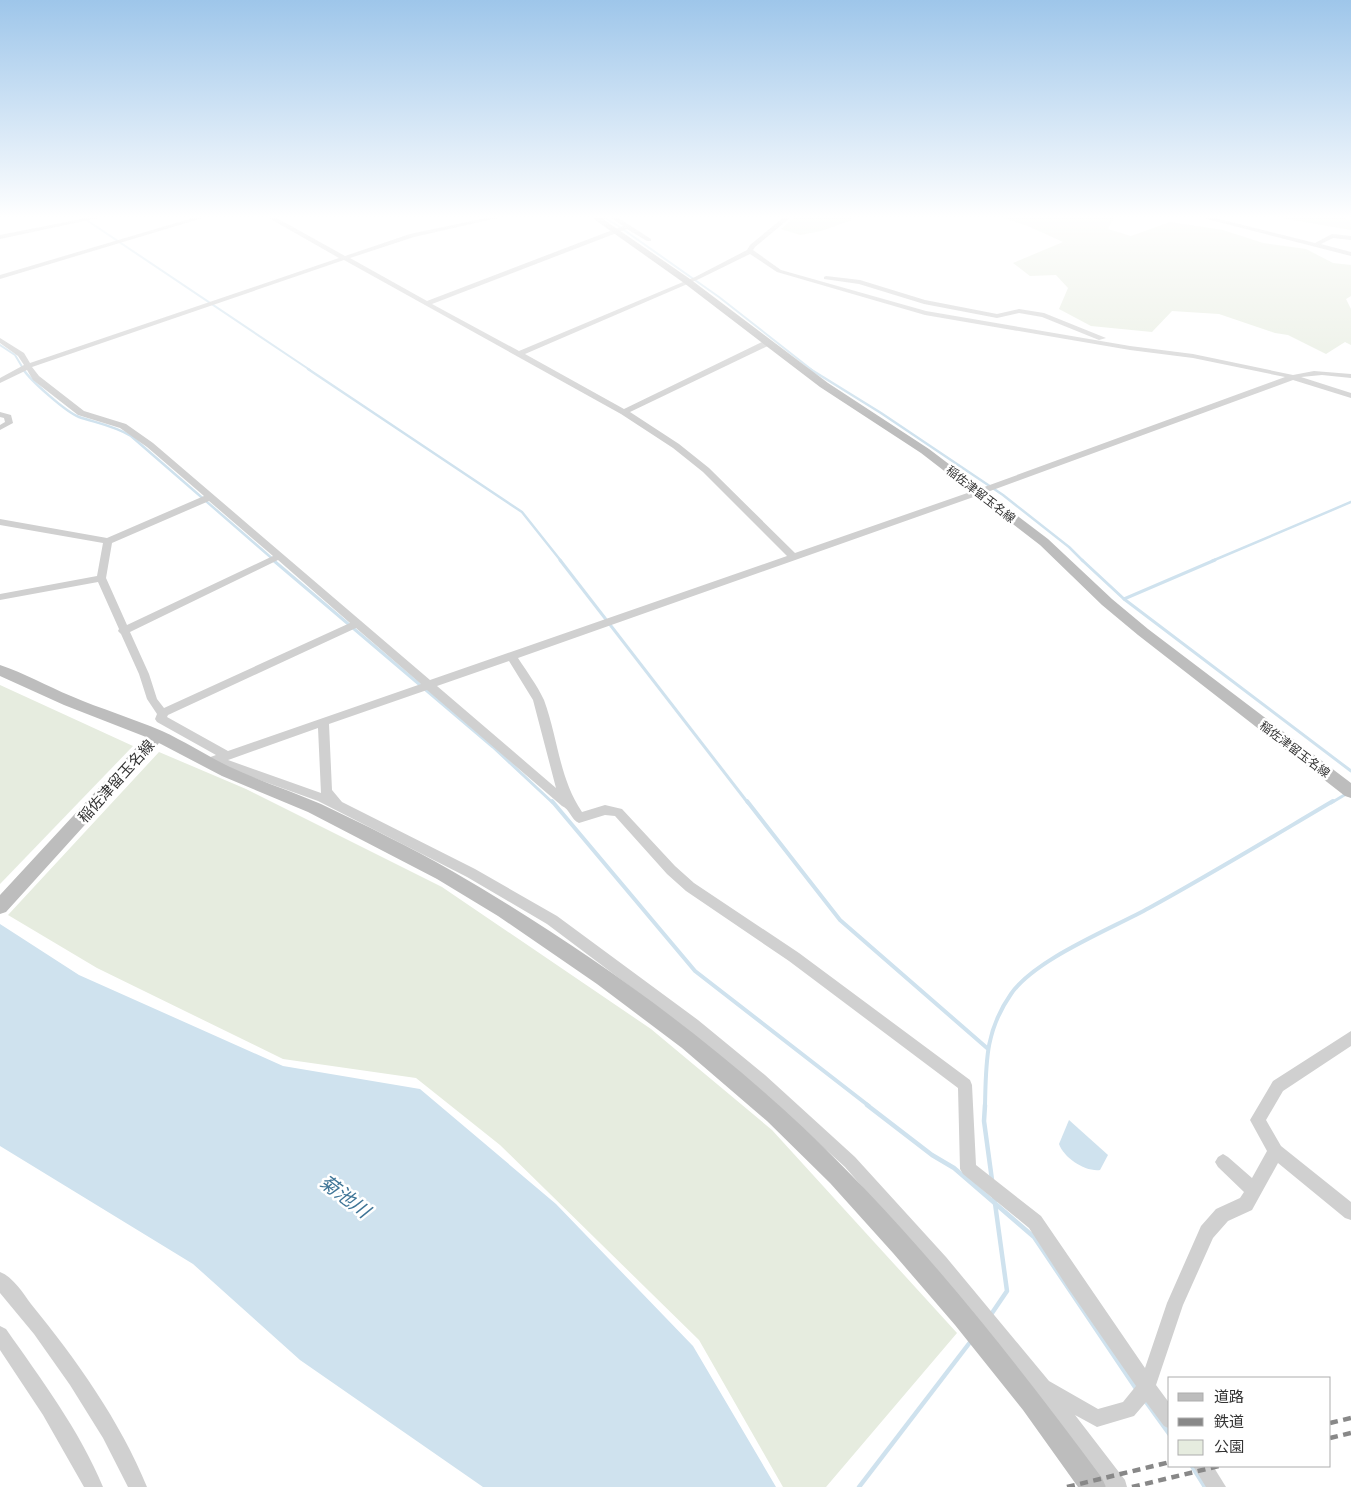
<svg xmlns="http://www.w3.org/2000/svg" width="1351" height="1487" viewBox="0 0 1351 1487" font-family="Manrope,'Noto Sans JP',sans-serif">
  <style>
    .green { fill: #e6ecdf }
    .water { fill: #cfe2ee }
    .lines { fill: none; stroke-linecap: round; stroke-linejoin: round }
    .stream-far4 { stroke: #cfe2ee; stroke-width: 2 }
    .stream-far3 { stroke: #cfe2ee; stroke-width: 2.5 }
    .stream-far2 { stroke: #cfe2ee; stroke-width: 3 }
    .stream-far1 { stroke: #cfe2ee; stroke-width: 4 }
    .stream { stroke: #cfe2ee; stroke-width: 4.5 }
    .street { fill: #d0d0d0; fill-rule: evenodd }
    .secondary { fill: #bdbdbd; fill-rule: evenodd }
    .rail { stroke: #888; stroke-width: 4.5; stroke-dasharray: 8 5.5; stroke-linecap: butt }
    .labels { text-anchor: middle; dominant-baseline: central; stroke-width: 5; stroke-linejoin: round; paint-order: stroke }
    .far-street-label { font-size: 12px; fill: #333; stroke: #fff }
    .street-label { font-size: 15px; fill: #333; stroke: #fff }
    .near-water-label { font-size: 19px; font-style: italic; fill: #3f7597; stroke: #fff }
  </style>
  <rect width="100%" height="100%" fill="#fff"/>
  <g class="green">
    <path d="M795,217H850L852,220L821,231L800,235L781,229Z"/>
    <path d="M1000,217H1114L1108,229L1131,236L1170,222L1223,230L1263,243L1306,249L1333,263L1351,265V296L1346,299L1351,309V345L1345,342L1326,354L1288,335L1275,333L1219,314L1172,311L1152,332L1091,326L1059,309L1068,288L1056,275L1030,276L1013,263L1063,242L1028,226Z"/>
    <path d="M1275,217H1339L1351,220V230Z"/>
    <path d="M0,685L133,746L0,884Z"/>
    <path d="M159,752L246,789L442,887L651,1029L772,1130L957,1333L826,1487H783L699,1340L500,1145L416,1078L283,1059L97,968L8,915Z"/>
  </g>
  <g class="water">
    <path d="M0,924L79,975L283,1066L420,1089L556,1204L693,1346L776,1487H483L300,1360L193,1264L0,1146Z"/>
    <path d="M1069,1120L1108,1155L1100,1170C1085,1172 1064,1158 1059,1144Z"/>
  </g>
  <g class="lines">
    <g class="stream-far4">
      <path d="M82,217L310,370"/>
      <path d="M603,217L620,227"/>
      <path d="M624,230L719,297L812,370"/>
      <path d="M0,345L15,355L24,370"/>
    </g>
    <g class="stream-far3">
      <path d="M23,369C31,381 66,412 79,417C97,423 115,426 131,436L275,561"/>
      <path d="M308,369L522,512L561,561"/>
      <path d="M810,369L881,413L1003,495L1069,547L1083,561"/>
      <path d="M1212,561L1351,502"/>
    </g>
    <g class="stream-far2">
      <path d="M273,560L493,747L553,803"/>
      <path d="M560,560L748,803"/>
      <path d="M1082,560L1124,599L1351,771"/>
      <path d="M1124,599L1215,560"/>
      <path d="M1331,803L1351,791"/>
    </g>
    <g class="stream-far1">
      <path d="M552,801L695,971L869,1106"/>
      <path d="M747,801L840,920L987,1048"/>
      <path d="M985,1106C986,1063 985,1031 1011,994C1035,959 1111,929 1149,908C1211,874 1272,837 1333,801"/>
    </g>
    <g class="stream">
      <path d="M867,1105L932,1155L954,1168L1034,1237L1137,1390"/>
      <path d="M985,1105L984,1121L992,1180"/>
      <path d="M990,1316L1007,1291L994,1196"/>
      <path d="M1144,1399L1170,1435"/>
      <path d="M1192,1466L1205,1487"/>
      <path d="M859,1487L971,1341"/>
    </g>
    <g class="street">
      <path d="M91,217H103L0,239V235Z"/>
      <path d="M196,217H206L0,279V275Z"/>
      <path d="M267,217H275L345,256L410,234L490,217H502L414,237L350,258L427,301L623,226L610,217H617L651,239V241H647L627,229L432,304L519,351L695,277L747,250L750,245L784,217H791L755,247L753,250L781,270L926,311L1130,346L1193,354L1293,375L1314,371L1351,374V378L1322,375L1301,377L1351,393V398L1293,380L982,494L518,658C527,672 537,685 544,700C558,738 559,778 582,812L605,805L622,809L675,866L694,883L799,953L970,1080L972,1085L976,1165L1041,1216L1145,1368L1167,1303L1201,1226L1216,1209L1240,1198L1244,1192L1218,1167L1215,1162L1218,1157L1223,1154L1228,1157L1252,1178L1267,1151L1250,1120L1273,1081L1351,1031V1046L1283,1091L1266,1120L1281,1146L1351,1202V1220L1345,1218L1278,1163L1252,1210L1228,1221L1213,1238L1183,1305L1156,1385L1170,1404V1429L1164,1426L1146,1402L1134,1416L1097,1427L1075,1415L1125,1480L1127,1487H1106L1028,1382L934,1269L845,1167L755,1085L688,1030L547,924L467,877L318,801L215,764L209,766L205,765L203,762L205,759L216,755L157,722L155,719L157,714L147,699L139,674L121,634L118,631L119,629L98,582L0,600V594L97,576L103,543L0,525V519L107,538L204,496L147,447L120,428L78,415L33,380L27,370L0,383V378L24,365L18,356L0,343V338L24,353L30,363L339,258ZM750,254L777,272L925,315L1130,350L1193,358L1285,377L976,490L795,553L709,468L679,444L630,412L770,345V341H764L624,409L525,354L699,279ZM344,260L621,414L673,448L703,472L787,556L430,680L153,443L126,424L84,411L39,376L32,367ZM209,501L273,556L127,625L106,578L112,543ZM278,560L350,623L164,708L157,699L149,674L130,632ZM356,628L421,684L228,751L167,717L168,715ZM509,661L533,700L556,788L437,686ZM427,690L562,806C570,809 571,820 579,823L605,815L615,816L667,874L686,891L789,961L958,1088L960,1169L963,1174L1029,1228L1068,1288L1136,1386L1123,1402L1098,1409L1049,1381L946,1257L855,1157L765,1075L698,1020L557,916L475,869L342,802L332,790L329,724ZM318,728L321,793L228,760L231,759Z"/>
      <path d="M1199,217H1211L1315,243L1332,234L1351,236V240L1333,238L1321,244L1351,252V256Z"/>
      <path d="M826,276L860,280L925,300L997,314L1019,309L1044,313L1106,338L1099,340L1042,317L1019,313L997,318L924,304L859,284L824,279V277Z"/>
      <path d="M0,412L11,415L13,423L0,430V425L5,422L4,418L0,417Z"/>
      <path d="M0,1272C13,1277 23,1293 31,1304C76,1359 120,1421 147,1487H128L103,1438L70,1385L34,1334L0,1293Z"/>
      <path d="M0,1326L6,1329C41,1379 80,1431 103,1487H84L43,1415L0,1350Z"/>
      <path d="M1193,1466H1213L1226,1487H1206Z"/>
    </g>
    <g class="secondary">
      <path d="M591,217H600L690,279L828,383L929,449L1048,539L1112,599L1148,629L1351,783V798L1345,796L1138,635L1102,605L1040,545L921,453L820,387L684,283Z"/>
      <path d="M0,665C24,673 47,686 71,696C101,709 132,718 162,731C186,742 207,756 230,767C260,781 291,791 321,804C365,825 410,847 452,871C566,937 684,1019 782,1108C903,1218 1005,1347 1102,1478L1106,1487H1078L1023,1410L955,1325L893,1253L830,1183L767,1121L682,1048L597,984L498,916L437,879L308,812L222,776L159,743L6,912L0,914V895L146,737L64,705L0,676Z"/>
    </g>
    <g class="rail">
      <path d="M1330,1423L1351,1418"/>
      <path d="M1330,1438L1351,1433"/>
      <path d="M1067,1487L1170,1462"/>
      <path d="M1132,1487L1219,1466"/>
    </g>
  </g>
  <linearGradient id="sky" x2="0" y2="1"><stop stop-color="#9ec6ea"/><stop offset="0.51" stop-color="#fff"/><stop offset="1" stop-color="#fff" stop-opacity="0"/></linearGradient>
  <rect width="1351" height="425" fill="url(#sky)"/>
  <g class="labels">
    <g class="far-street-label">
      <text transform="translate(981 494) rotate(38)">稲佐津留玉名線</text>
      <text transform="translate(1295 749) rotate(37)">稲佐津留玉名線</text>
    </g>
    <g class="street-label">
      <text transform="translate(116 781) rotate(-48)">稲佐津留玉名線</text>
    </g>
    <g class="near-water-label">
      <text transform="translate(345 1196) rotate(37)">菊池川</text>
    </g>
  </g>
  <rect x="1168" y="1377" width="162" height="90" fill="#ffffff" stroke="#adadad"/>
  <rect x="1178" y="1393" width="25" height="8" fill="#bdbdbd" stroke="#adadad"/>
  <text x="1214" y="1402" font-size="15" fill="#333333">道路</text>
  <rect x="1178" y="1418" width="25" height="8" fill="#888888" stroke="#adadad"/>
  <text x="1214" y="1427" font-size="15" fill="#333333">鉄道</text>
  <rect x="1178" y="1440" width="25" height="15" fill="#e6ecdf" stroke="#adadad"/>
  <text x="1214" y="1452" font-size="15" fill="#333333">公園</text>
</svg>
